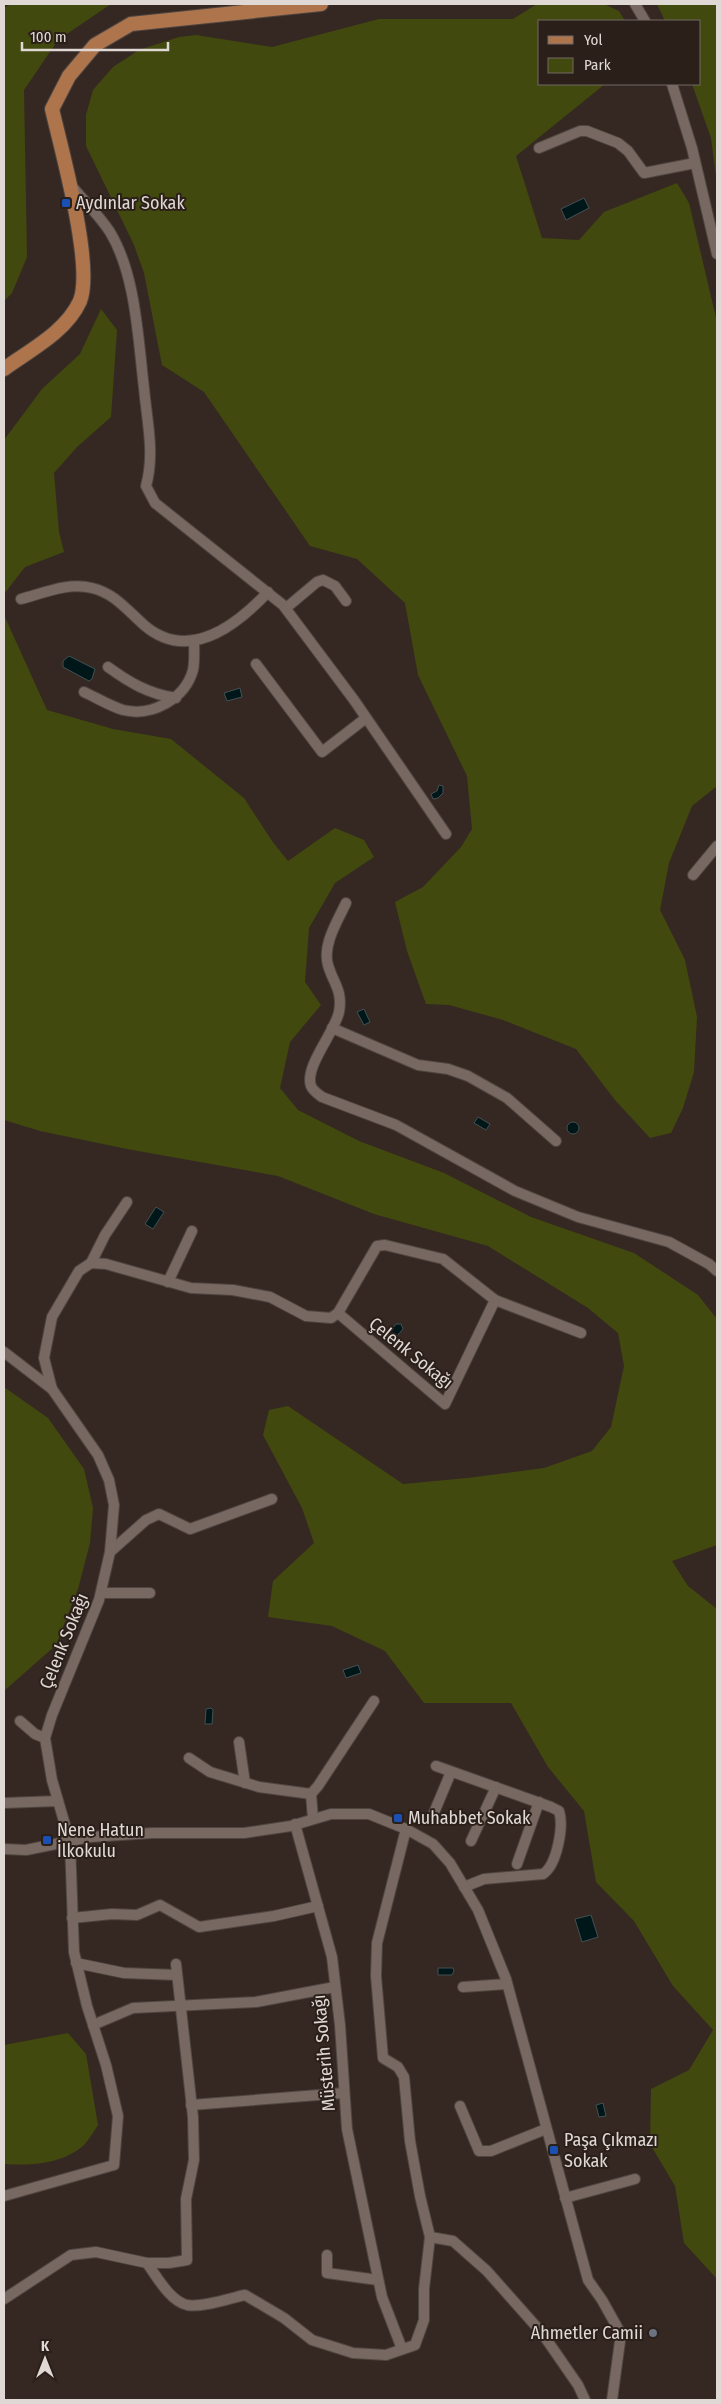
<svg xmlns="http://www.w3.org/2000/svg" width="721" height="2404" viewBox="0 0 721 2404" font-family="'Fira Sans Condensed',sans-serif">
  <style>
    .green { fill: #41490e }
    .water { fill: #00171a; stroke: #435152 }
    .lines { fill: none; stroke-linecap: round; stroke-linejoin: round }
    .minor-casing { stroke: #4f4540; stroke-width: 12 }
    .major-casing { stroke: #4f4540; stroke-width: 16 }
    .minor { stroke: #776861; stroke-width: 10 }
    .major { stroke: #ae754d; stroke-width: 14 }
    .transit-dot { fill: #1a4fb4; stroke: #2b1f19; stroke-width: 2 }
    .worship-dot { fill: #6b7280; stroke: #2b1f19; stroke-width: 2 }
    .labels { text-anchor: middle; dominant-baseline: central; stroke-width: 4; stroke-linejoin: round; paint-order: stroke }
    .poi-label { font-size: 18px; fill: #e0d8d4; stroke: #2b1f19; text-anchor: start }
    .street-label { font-size: 18px; fill: #e0d8d4; stroke: #2b1f19 }
  </style>
  <rect width="100%" height="100%" fill="#352822"/>
  <g class="green">
    <path d="M11,4H111L58,40L24,90L27,257L12,293L4,301V8Z"/>
    <path d="M537,4H604L619,11L625,21H540V84H605L516,156L542,238L579,240L604,212L677,183L689,203L717,322V786L692,806L669,863L660,910L685,960L697,1017L694,1072L683,1108L671,1133L650,1138L615,1100L576,1049L503,1020L449,1005L426,1004L407,951L395,902L423,887L461,847L472,829L467,776L418,675L405,603L357,559L310,546L204,392L162,365L144,273L134,245L86,146V115L93,90L113,67L139,50L179,37L196,35L272,47L379,19H513Z"/>
    <path d="M657,4H717V184L711,138L692,84H700V21H665Z"/>
    <path d="M101,309L117,330L111,417L77,447L54,473L59,532L64,552L25,567L4,594V440L42,389L80,354Z"/>
    <path d="M4,615L47,710L113,729L171,739L244,798L272,841L288,861L335,828L364,840L374,857L335,883L309,928L305,982L321,1005L290,1042L280,1088L298,1110L359,1141L444,1173L531,1217L634,1253L698,1295L717,1319V1545L672,1561L688,1586L717,1609V2279L684,2243L675,2186L650,2144L651,2089L689,2070L713,2030L673,1986L634,1921L596,1882L584,1811L548,1767L511,1703H424L385,1651L332,1626L268,1617L273,1581L314,1543L302,1508L263,1435L269,1410L288,1406L403,1484L467,1478L544,1468L592,1451L611,1427L624,1366L618,1333L588,1308L488,1246L374,1214L278,1176L127,1149L40,1131L4,1120Z"/>
    <path d="M4,1387L48,1418L84,1469L93,1508L90,1543L78,1589L56,1645L4,1691Z"/>
    <path d="M68,2033L86,2054L98,2125C94,2131 90,2138 85,2144C64,2164 31,2166 4,2164V2045Z"/>
  </g>
  <g class="water">
    <path d="M584,198L589,208L566,220L561,209Z"/>
    <path d="M69,656L95,669L92,679L89,681L63,667V661Z"/>
    <path d="M240,688L242,697L227,701L224,693Z"/>
    <path d="M439,785L443,786V793L438,798L433,799L431,794L437,791Z"/>
    <path d="M364,1009L370,1022L364,1025L357,1012Z"/>
    <path d="M478,1117L490,1124L486,1130L474,1123Z"/>
    <circle cx="573" cy="1128" r="6"/>
    <path d="M156,1207L164,1212L153,1229L145,1224Z"/>
    <path d="M396,1324H401L403,1329L391,1343V1339L385,1338Z"/>
    <path d="M358,1665L361,1673L346,1678L343,1670Z"/>
    <path d="M211,1708L213,1710L212,1724H205L206,1709Z"/>
    <path d="M591,1915L598,1937L582,1942L575,1919Z"/>
    <path d="M438,1968H453L454,1971L452,1975H438Z"/>
    <path d="M603,2103L606,2116L599,2117L596,2105Z"/>
  </g>
  <g class="lines">
    <defs>
      <g id="minor">
        <path d="M635,4L645,21"/>
        <path d="M672,84L692,148L717,254"/>
        <path d="M539,148L580,131H587L618,143L628,151L644,173L695,163"/>
        <path d="M71,185C83,200 99,215 110,232C136,275 138,339 144,388C147,422 155,453 146,486L155,503L283,605L354,700L446,834"/>
        <path d="M21,599C44,593 68,582 92,588C114,593 127,610 144,625C188,663 236,626 268,592"/>
        <path d="M286,608L317,582L323,580L335,586L346,601"/>
        <path d="M256,664L322,752L366,718"/>
        <path d="M108,667C130,683 149,694 176,698"/>
        <path d="M84,692C97,698 110,706 123,710C152,717 185,699 193,670C195,661 194,649 194,640"/>
        <path d="M693,875L717,846"/>
        <path d="M346,903C338,920 322,945 328,965C333,983 343,990 339,1012C335,1032 304,1067 311,1086C313,1091 318,1094 322,1097L396,1125L515,1191L578,1217L669,1242L709,1264L717,1271"/>
        <path d="M332,1028L418,1065L448,1069L468,1076L507,1098L556,1141"/>
        <path d="M91,1263L105,1235L127,1202"/>
        <path d="M168,1282L192,1231"/>
        <path d="M495,1300L581,1333"/>
        <path d="M4,1352L52,1389"/>
        <path d="M110,1552L146,1520L159,1514L190,1529L272,1499"/>
        <path d="M101,1593H150"/>
        <path d="M20,1721L35,1734L45,1738"/>
        <path d="M239,1742L245,1783"/>
        <path d="M189,1758L210,1772L259,1787L311,1794"/>
        <path d="M436,1766L551,1807L559,1811C564,1826 557,1865 543,1874L484,1879L464,1887"/>
        <path d="M4,1803L58,1801"/>
        <path d="M433,1815L451,1772"/>
        <path d="M313,1819L311,1794L318,1786L374,1701"/>
        <path d="M295,1824L332,1957L340,2025L347,2129L382,2297L402,2349"/>
        <path d="M406,1829L377,1943L376,1976L383,2058L398,2067L404,2077L410,2141L420,2196L430,2237L453,2241L487,2271L542,2333L578,2385L585,2400"/>
        <path d="M471,1841L496,1787"/>
        <path d="M4,1849L26,1850L90,1837L152,1833H244L291,1826L331,1814H369L406,1829L433,1844L450,1863L478,1910L506,1979L588,2280L602,2300L621,2334L612,2400"/>
        <path d="M517,1864L539,1802"/>
        <path d="M72,1918L112,1914L137,1915L160,1905L199,1927L274,1916L318,1906"/>
        <path d="M76,1963L124,1973L177,1975"/>
        <path d="M463,1987L507,1984"/>
        <path d="M93,2025L133,2008L256,2002L335,1987"/>
        <path d="M191,2105L344,2093"/>
        <path d="M460,2106L479,2151H491L546,2129"/>
        <path d="M4,2196L114,2165L118,2116L106,2065L87,2006L74,1952L70,1842L52,1780L45,1738L52,1715L99,1600L110,1552L114,1505L109,1480L98,1455L52,1389L44,1358L52,1317L79,1271L91,1263L106,1264L191,1288L233,1290L270,1297L306,1316L331,1318L338,1313L377,1246L385,1245L443,1259L495,1300L445,1404L338,1313"/>
        <path d="M565,2198L635,2179"/>
        <path d="M327,2255V2273L378,2280"/>
        <path d="M147,2263H169L187,2260L186,2199L194,2160L193,2117L176,1964"/>
        <path d="M4,2299L71,2255L96,2252L147,2263C157,2277 170,2301 187,2305C202,2308 230,2298 245,2295L284,2318L312,2340L353,2353L386,2355L415,2345L424,2320V2289L430,2237"/>
      </g>
      <path id="major" d="M4,369C30,350 66,332 80,301C94,266 61,148 52,109L69,76L95,45L131,24L321,4"/>
    </defs>
    <use href="#minor" class="minor-casing"/>
    <use href="#major" class="major-casing"/>
    <use href="#minor" class="minor"/>
    <use href="#major" class="major"/>
  </g>
  <g class="transit-dot">
    <rect x="61" y="198" width="10" height="10" rx="2.5"/>
    <rect x="393" y="1813" width="10" height="10" rx="2.5"/>
    <rect x="42" y="1835" width="10" height="10" rx="2.5"/>
    <rect x="549" y="2145" width="10" height="10" rx="2.5"/>
  </g>
  <circle class="worship-dot" cx="653" cy="2333" r="5"/>
  <g class="labels">
    <g class="poi-label">
      <text x="76" y="203">Aydınlar Sokak</text>
      <text x="408" y="1818">Muhabbet Sokak</text>
      <text x="57" y="1830">Nene Hatun<tspan x="57" dy="21">İlkokulu</tspan></text>
      <text x="564" y="2140">Paşa Çıkmazı<tspan x="564" dy="21">Sokak</tspan></text>
      <text x="643" y="2333" text-anchor="end">Ahmetler Camii</text>
    </g>
    <g class="street-label">
      <text transform="translate(411 1353) rotate(39)">Çelenk Sokağı</text>
      <text transform="translate(64 1641) rotate(-68)">Çelenk Sokağı</text>
      <text transform="translate(324 2053) rotate(-95)">Müsterih Sokağı</text>
    </g>
  </g>
  <rect width="721" height="2404" fill="none" stroke="#e0d8d4" stroke-width="10"/>
  <rect x="538" y="20" width="162" height="65" fill="#2b1f19" stroke="#736964"/>
  <rect x="548" y="36" width="25" height="8" fill="#ae754d" stroke="#736964"/>
  <text x="584" y="45" font-size="15" fill="#e0d8d4">Yol</text>
  <rect x="548" y="58" width="25" height="15" fill="#41490e" stroke="#736964"/>
  <text x="584" y="70" font-size="15" fill="#e0d8d4">Park</text>
  <g transform="translate(45 2359)" stroke="#2b1f19" stroke-width="4" paint-order="stroke">
  <path d="M0-4L9 19L0 12L-9 19Z" fill="#e0d8d4"/>
  <text y="-8" font-size="14" font-weight="bold" text-anchor="middle" fill="#e0d8d4">K</text>
  </g>
  <path d="M22 42v8h146v-8" fill="none" stroke="#e0d8d4" stroke-width="2.5"/>
  <text x="30" y="42" font-size="15" fill="#e0d8d4" stroke="#2b1f19" stroke-width="4" paint-order="stroke">100 m</text>
</svg>
